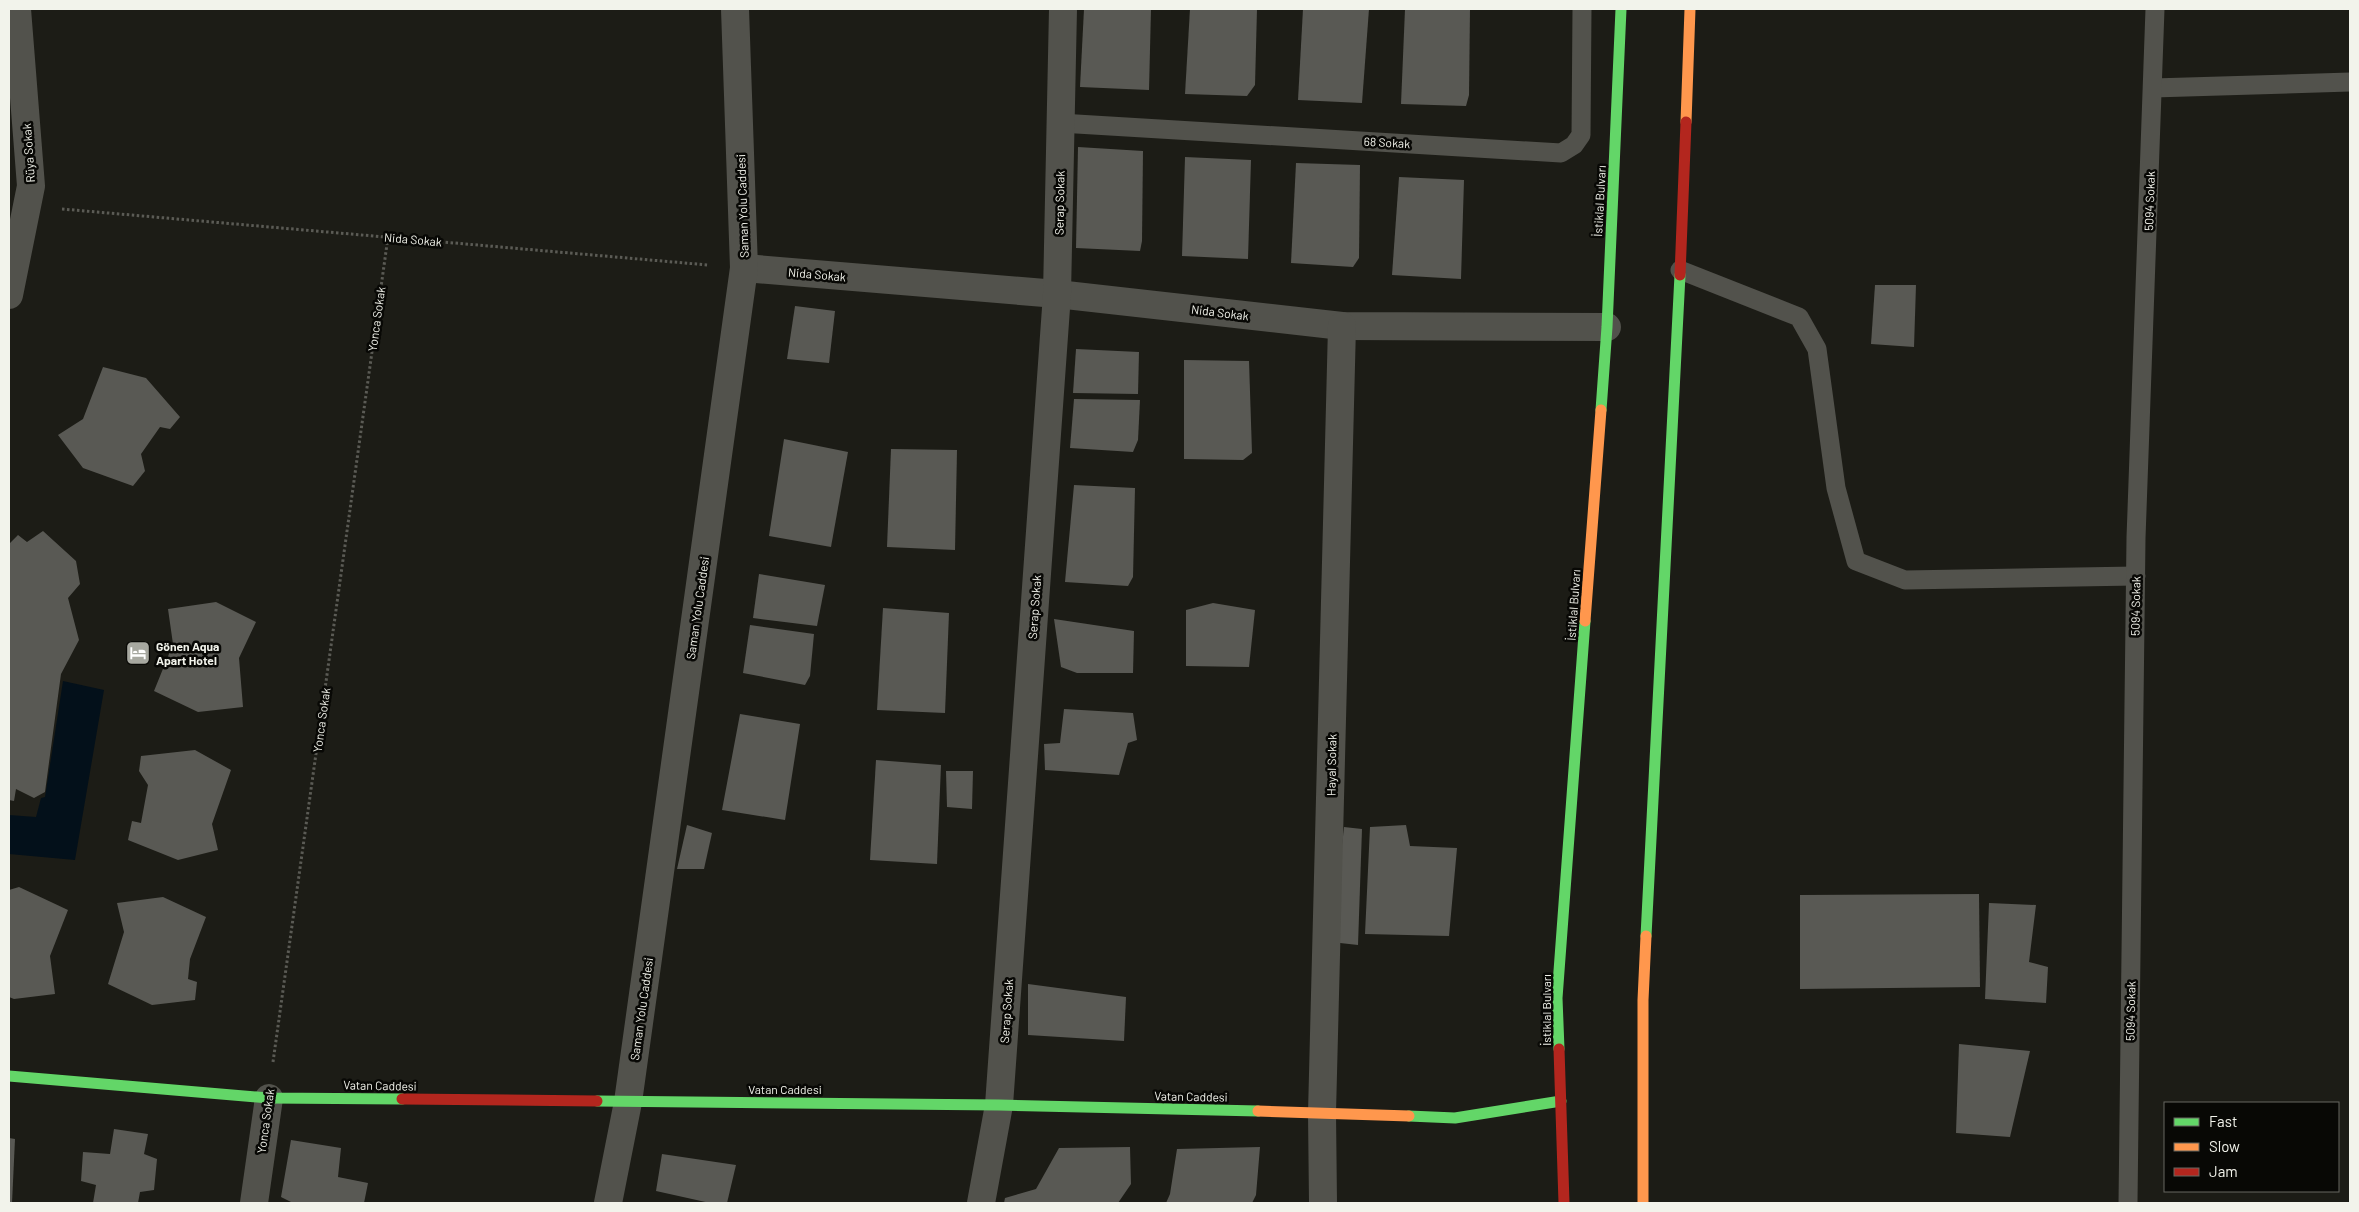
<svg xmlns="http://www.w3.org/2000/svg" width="2359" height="1212" viewBox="0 0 2359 1212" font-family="Barlow,sans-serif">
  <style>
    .water { fill: #03101a }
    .building { fill: #595954 }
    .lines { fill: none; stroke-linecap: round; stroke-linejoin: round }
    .path { stroke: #5b5b55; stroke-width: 3; stroke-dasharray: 2.5 2.5; stroke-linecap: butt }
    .lane { stroke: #52524c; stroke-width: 19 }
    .street { stroke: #52524c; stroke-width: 28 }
    .fast { stroke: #63d668; stroke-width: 11 }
    .slow { stroke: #ff974d; stroke-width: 11 }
    .jam { stroke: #b3261e; stroke-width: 11 }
    .labels { text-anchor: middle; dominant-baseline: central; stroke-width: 5; stroke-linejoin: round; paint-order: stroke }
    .street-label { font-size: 12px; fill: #f2f3eb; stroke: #080805 }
    .poi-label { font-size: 12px; font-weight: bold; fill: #f2f3eb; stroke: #080805; text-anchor: start }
  </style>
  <rect width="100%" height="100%" fill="#1c1c16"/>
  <path class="water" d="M63,681L104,690L75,860L9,854V815L36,817L41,798L45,797Z"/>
  <g class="building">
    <path d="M1084,9H1151L1149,90L1080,87Z"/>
    <path d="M1190,9H1257L1255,85L1247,96L1185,94Z"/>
    <path d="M1303,9H1369L1362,103L1298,100Z"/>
    <path d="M1405,9H1470L1469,95L1466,106L1401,104Z"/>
    <path d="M1078,147L1143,151L1142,241L1140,251L1076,248Z"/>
    <path d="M1185,157L1251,160L1248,259L1182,256Z"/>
    <path d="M1296,163L1360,165L1359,258L1353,267L1291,263Z"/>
    <path d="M1399,177L1464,180L1461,279L1392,275Z"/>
    <path d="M1875,285H1916L1914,347L1871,344Z"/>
    <path d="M795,306L835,311L829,363L787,359Z"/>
    <path d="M1076,349L1139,352L1138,394L1073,393Z"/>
    <path d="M1184,360L1249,361L1252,453L1243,460L1184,459Z"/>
    <path d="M103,367L146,378L180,417L170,429L160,427L141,454L145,471L133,486L83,468L58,435L83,419Z"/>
    <path d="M1074,399L1140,400L1138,440L1133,452L1070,448Z"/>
    <path d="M784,439L848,452L831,547L769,536Z"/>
    <path d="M891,449L957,450L955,550L887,547Z"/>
    <path d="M1074,485L1135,488L1133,577L1128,586L1065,582Z"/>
    <path d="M43,531L76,561L80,584L68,598L79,640L61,674L45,792L34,798L16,789L14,801L9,800V544L18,535L27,542Z"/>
    <path d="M759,574L825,585L817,626L753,618Z"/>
    <path d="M216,602L256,622L239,658L243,707L198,712L154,691L173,644L168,609Z"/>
    <path d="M1213,603L1255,610L1249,667L1186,666V610Z"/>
    <path d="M883,608L949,613L945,713L877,710Z"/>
    <path d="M1054,619L1134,631L1133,673H1077L1061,667Z"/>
    <path d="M750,625L814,634L810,676L805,685L743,673Z"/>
    <path d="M1064,709L1133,713L1137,740L1128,743L1119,775L1045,770L1044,744L1060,743Z"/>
    <path d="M740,714L800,724L785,820L722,810Z"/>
    <path d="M195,750L231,770L212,824L218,850L178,860L128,840L132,821L141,823L148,785L139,771L141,756Z"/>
    <path d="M876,760L941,765L937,864L870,860Z"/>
    <path d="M946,771H973L972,809L947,807Z"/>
    <path d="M687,825L712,833L704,869H677Z"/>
    <path d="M1406,825L1410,846L1457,848L1449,936L1365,934L1370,827Z"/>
    <path d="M1344,827L1362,829L1358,945L1331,942Z"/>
    <path d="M19,887L68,910L50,956L55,994L14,999L9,997V890Z"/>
    <path d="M1979,894L1980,987L1800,989V895Z"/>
    <path d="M163,897L206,917L190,959L188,979L197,982L195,1000L152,1005L108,984L124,932L117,903Z"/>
    <path d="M1989,903L2036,905L2029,962L2048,967L2046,1003L1985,999Z"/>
    <path d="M1028,984L1126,997L1124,1041L1028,1035Z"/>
    <path d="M1959,1044L2030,1051L2010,1137L1956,1133Z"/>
    <path d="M114,1129L148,1134L144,1154L157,1159L154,1190L140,1192L138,1203H93L96,1185L81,1181L83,1152L110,1154Z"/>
    <path d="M9,1138L15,1139L12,1203H9Z"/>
    <path d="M291,1140L341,1148L338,1177L368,1183L364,1203H293L281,1197Z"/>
    <path d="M1130,1147L1131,1184L1118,1203H1004L1005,1198L1036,1189L1059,1148Z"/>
    <path d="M1260,1147L1256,1195L1252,1203H1166L1170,1194L1177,1149Z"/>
    <path d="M662,1154L736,1165L727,1203H710L656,1191Z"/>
  </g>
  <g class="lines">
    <g class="path">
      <path d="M62,209L708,265"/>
      <path d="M273,1062L388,237"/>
    </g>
    <g class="lane">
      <path d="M2153,88L2350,82"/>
      <path d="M1060,123L1561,153L1574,145L1581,135L1582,9"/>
      <path d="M1680,270L1799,317L1817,349L1836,488L1856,561L1905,580L2136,576"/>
      <path d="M2128,1203L2136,538L2155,9"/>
    </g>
    <g class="street">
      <path d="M744,268L1057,294L1342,326L1607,327"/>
      <path d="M9,295L31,186L17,9"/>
      <path d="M254,1203L269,1098"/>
      <path d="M608,1203L628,1102L744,268L735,9"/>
      <path d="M981,1203L999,1105L1057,294L1063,9"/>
      <path d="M1323,1203L1322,1113L1342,326"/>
    </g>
    <g class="fast">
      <path d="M1601,410L1607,327L1621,9"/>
      <path d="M1646,936L1680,275"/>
      <path d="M1559,1049L1557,998L1585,621"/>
      <path d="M9,1076L269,1098L402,1099"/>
      <path d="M597,1101L999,1105L1258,1111"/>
      <path d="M1409,1116L1455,1118L1561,1101"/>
    </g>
    <g class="slow">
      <path d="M1686,122L1690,9"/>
      <path d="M1585,621L1601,410"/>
      <path d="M1258,1111L1409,1116"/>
      <path d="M1643,1203V1000L1646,936"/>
    </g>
    <g class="jam">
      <path d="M1680,275L1686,122"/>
      <path d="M1559,1049L1564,1203"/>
      <path d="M402,1099L597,1101"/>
    </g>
  </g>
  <defs>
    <symbol id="hotel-square" viewBox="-11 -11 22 22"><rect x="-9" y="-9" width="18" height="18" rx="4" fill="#a7a8a0" stroke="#080805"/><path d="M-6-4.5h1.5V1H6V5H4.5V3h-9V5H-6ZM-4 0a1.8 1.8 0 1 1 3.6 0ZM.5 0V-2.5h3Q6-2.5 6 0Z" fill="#fff"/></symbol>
  </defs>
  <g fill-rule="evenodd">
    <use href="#hotel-square" x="124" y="639" width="28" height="28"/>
  </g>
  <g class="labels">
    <g class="street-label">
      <text transform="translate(1387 142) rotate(3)">68 Sokak</text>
      <text transform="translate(28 153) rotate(-94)">Rüya Sokak</text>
      <text transform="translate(1599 201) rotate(-87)">İstiklal Bulvarı</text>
      <text transform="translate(2149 201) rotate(-88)">5094 Sokak</text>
      <text transform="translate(1059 203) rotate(-89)">Serap Sokak</text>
      <text transform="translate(742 206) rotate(-92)">Saman Yolu Caddesi</text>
      <text transform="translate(413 239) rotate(5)">Nida Sokak</text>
      <text transform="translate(817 274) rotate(5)">Nida Sokak</text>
      <text transform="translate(1220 312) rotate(7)">Nida Sokak</text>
      <text transform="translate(376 319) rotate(-82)">Yonca Sokak</text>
      <text transform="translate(1573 605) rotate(-86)">İstiklal Bulvarı</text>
      <text transform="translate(2135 606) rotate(-89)">5094 Sokak</text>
      <text transform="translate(1034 607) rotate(-86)">Serap Sokak</text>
      <text transform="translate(697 608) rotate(-82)">Saman Yolu Caddesi</text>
      <text transform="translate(321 720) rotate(-82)">Yonca Sokak</text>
      <text transform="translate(1331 765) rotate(-89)">Hayal Sokak</text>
      <text transform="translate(641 1009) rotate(-82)">Saman Yolu Caddesi</text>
      <text transform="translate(1546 1010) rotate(-90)">İstiklal Bulvarı</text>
      <text transform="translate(1006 1011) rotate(-86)">Serap Sokak</text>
      <text transform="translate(2130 1011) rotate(-89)">5094 Sokak</text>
      <text transform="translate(380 1085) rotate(1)">Vatan Caddesi</text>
      <text x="785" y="1089">Vatan Caddesi</text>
      <text transform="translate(1191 1096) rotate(1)">Vatan Caddesi</text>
      <text transform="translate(265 1121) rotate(-82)">Yonca Sokak</text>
    </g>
    <g class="poi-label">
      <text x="156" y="646">Gönen Aqua<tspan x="156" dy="14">Apart Hotel</tspan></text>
    </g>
  </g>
  <rect width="2359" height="1212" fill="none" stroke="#f2f3eb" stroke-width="20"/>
  <rect x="2164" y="1102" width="175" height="90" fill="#080805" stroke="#666661"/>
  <rect x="2174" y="1118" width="25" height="8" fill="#63d668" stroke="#666661"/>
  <text x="2209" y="1127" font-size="15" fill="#f2f3eb">Fast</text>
  <rect x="2174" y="1143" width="25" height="8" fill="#ff974d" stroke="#666661"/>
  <text x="2209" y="1152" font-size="15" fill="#f2f3eb">Slow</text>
  <rect x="2174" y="1168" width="25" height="8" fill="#b3261e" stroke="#666661"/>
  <text x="2209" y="1177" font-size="15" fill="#f2f3eb">Jam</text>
</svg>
